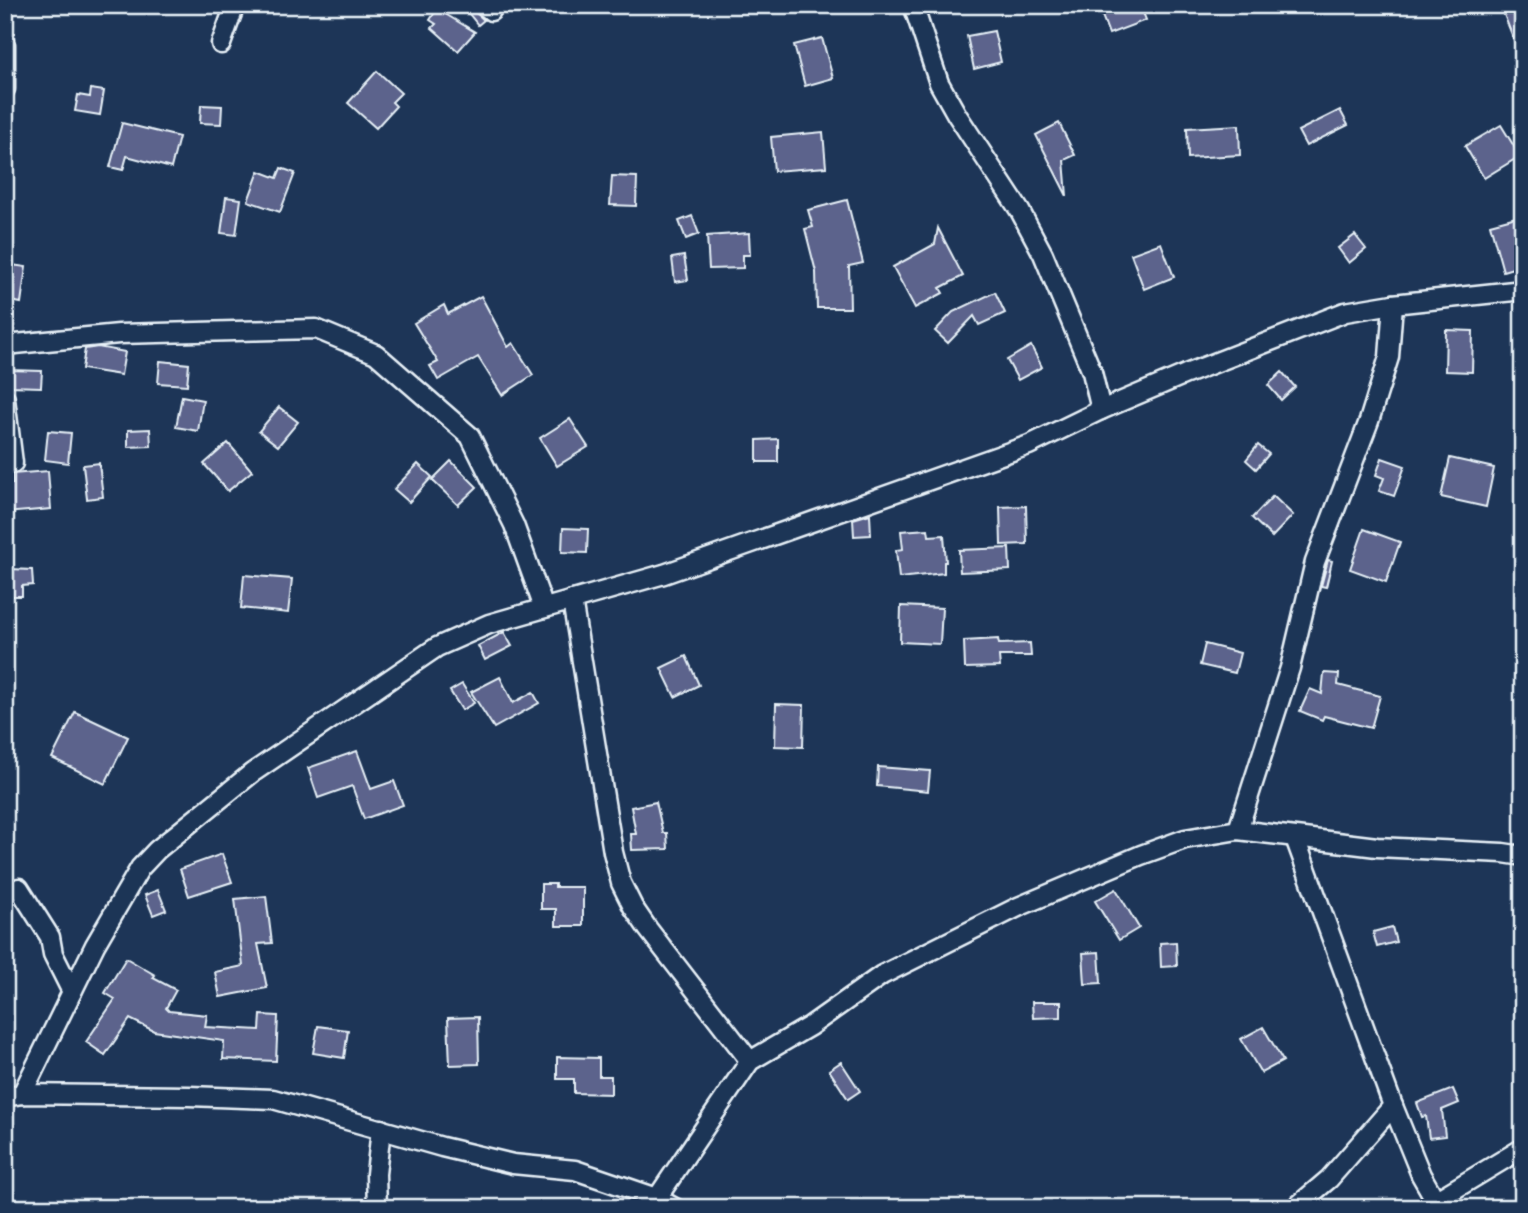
<svg xmlns="http://www.w3.org/2000/svg" width="1528" height="1213" viewBox="0 0 1528 1213" font-family="'Comic Neue',sans-serif">
  <style>
    .building { fill: #5b648c; stroke: #e8f1f8; stroke-width: 2 }
    .lines { fill: none; stroke-linecap: round; stroke-linejoin: round }
    .street-casing { stroke: #e8f1f8; stroke-width: 23 }
    .street { stroke: #1d3557; stroke-width: 18 }
  </style>
  <rect width="100%" height="100%" fill="#1d3557"/>
  <filter id="ink" filterUnits="userSpaceOnUse"><feTurbulence type="fractalNoise" baseFrequency=".0143" numOctaves="2"/><feDisplacementMap in="SourceGraphic" scale="14" xChannelSelector="R" yChannelSelector="G"/><feConvolveMatrix kernelMatrix="1 2 1 2 8 2 1 2 1" color-interpolation-filters="sRGB"/></filter>
  <g filter="url(#ink)">
    <g class="building">
      <path d="M462,5H473L476,13L484,20L478,25Z"/>
      <path d="M1098,5H1140L1146,20L1109,34Z"/>
      <path d="M1523,5V59L1522,60L1503,12Z"/>
      <path d="M437,9L475,32L458,51L432,28L436,24L430,20Z"/>
      <path d="M994,31L1001,62L974,69L967,36Z"/>
      <path d="M822,38L833,78L805,86L794,45Z"/>
      <path d="M377,71L401,93L392,102L396,106L376,128L348,103Z"/>
      <path d="M91,89L104,91L100,115L75,111L78,95L90,97Z"/>
      <path d="M201,105L222,106L221,124L200,123Z"/>
      <path d="M1340,110L1348,125L1306,146L1298,131Z"/>
      <path d="M122,123L179,137L171,168L127,156L123,170L110,167Z"/>
      <path d="M1059,123L1075,155L1064,160L1067,196L1036,135Z"/>
      <path d="M1239,125L1240,155L1188,158L1187,128Z"/>
      <path d="M1501,125L1520,156L1484,178L1465,146Z"/>
      <path d="M823,132L826,167L774,171L771,137Z"/>
      <path d="M281,168L295,173L280,212L248,201L259,171L277,178Z"/>
      <path d="M612,176L637,177L636,206L610,205Z"/>
      <path d="M226,197L241,199L236,235L221,233Z"/>
      <path d="M847,200L863,263L849,266L850,308H817L816,272L805,229L813,227L808,210Z"/>
      <path d="M692,216L699,234L686,239L679,221Z"/>
      <path d="M1520,216L1523,225V265L1503,271L1490,224Z"/>
      <path d="M938,228L963,276L940,288L943,293L915,308L893,267L935,244Z"/>
      <path d="M749,233L750,255H743V268L709,269L707,236Z"/>
      <path d="M1355,235L1366,249L1349,263L1338,248Z"/>
      <path d="M1161,243L1174,277L1144,289L1131,254Z"/>
      <path d="M684,256L688,280L675,282L672,258Z"/>
      <path d="M5,264L26,267L21,303L5,300Z"/>
      <path d="M995,292L1005,313L979,325L974,316L948,343L935,331L953,312Z"/>
      <path d="M481,296L508,347L513,343L533,375L502,395L478,357L438,380L430,366L438,362L414,323L444,305L448,314Z"/>
      <path d="M1446,330L1473,331L1472,372L1445,371Z"/>
      <path d="M1031,346L1042,367L1018,380L1007,360Z"/>
      <path d="M98,347L125,352L121,375L82,369L85,349Z"/>
      <path d="M160,361L189,364L187,385L158,383Z"/>
      <path d="M9,370L42,371L41,387L9,386Z"/>
      <path d="M1282,372L1295,387L1281,400L1268,385Z"/>
      <path d="M182,396L203,400L198,431L176,427Z"/>
      <path d="M279,407L298,422L278,446L259,431Z"/>
      <path d="M570,419L588,447L557,466L540,438Z"/>
      <path d="M150,429L151,446L128,447V430Z"/>
      <path d="M48,431L71,433L68,463L45,460Z"/>
      <path d="M778,439V462H757V440Z"/>
      <path d="M228,443L252,471L228,491L204,464Z"/>
      <path d="M1258,445L1269,454L1256,469L1246,460Z"/>
      <path d="M1382,458L1405,466L1394,496L1379,491L1384,478L1376,475Z"/>
      <path d="M1450,458L1494,468L1486,507L1441,497Z"/>
      <path d="M451,461L477,487L458,505L432,480Z"/>
      <path d="M99,463L103,497L87,499L83,465Z"/>
      <path d="M418,464L432,477L409,502L394,489Z"/>
      <path d="M48,471L51,509L5,513V484H13L12,474Z"/>
      <path d="M1273,496L1293,515L1272,537L1252,518Z"/>
      <path d="M1026,506L1027,544L1001,545L1000,507Z"/>
      <path d="M870,514L871,535L854,536L853,519Z"/>
      <path d="M563,528L588,529L587,553L562,552Z"/>
      <path d="M928,529L929,536L944,535L946,562H944V573L899,578L896,550L903,549L901,531Z"/>
      <path d="M1364,529L1400,542L1386,582L1350,569Z"/>
      <path d="M1009,548L1010,570L960,572L959,550Z"/>
      <path d="M1328,560L1332,561L1326,587L1321,586Z"/>
      <path d="M10,569L32,570L33,585L22,586V596H10Z"/>
      <path d="M244,575L292,579L288,613L241,608Z"/>
      <path d="M901,606L942,608L940,644L900,642Z"/>
      <path d="M504,632L512,646L485,660L478,646Z"/>
      <path d="M998,639L999,644L1030,643L1031,656H999L1000,667L965,668L964,641Z"/>
      <path d="M1205,644L1240,653L1235,673L1200,665Z"/>
      <path d="M686,656L699,685L675,697L661,668Z"/>
      <path d="M1324,673L1339,674L1338,685L1380,696L1371,728L1324,716L1322,720L1300,711L1310,689L1322,694Z"/>
      <path d="M500,677L513,703L533,692L539,703L494,728L471,692Z"/>
      <path d="M462,684L474,703L462,710L450,691Z"/>
      <path d="M776,704L804,705L803,747L775,746Z"/>
      <path d="M75,712L128,737L105,784L52,758Z"/>
      <path d="M357,751L371,789L394,781L403,805L364,819L352,786L318,798L308,768Z"/>
      <path d="M878,767L930,771L928,791L877,786Z"/>
      <path d="M656,802L663,833H667L668,849L632,850L631,834H636L631,807Z"/>
      <path d="M222,854L232,882L189,896L180,869Z"/>
      <path d="M541,884H555V887H583V926H556V909H541Z"/>
      <path d="M1116,889L1139,928L1119,940L1095,901Z"/>
      <path d="M158,890L166,910L153,915L145,895Z"/>
      <path d="M266,896L272,943L258,944L267,988L220,997L215,972L243,966L235,899Z"/>
      <path d="M1392,927L1396,942L1377,947L1373,932Z"/>
      <path d="M1176,942L1177,966L1161,967L1160,943Z"/>
      <path d="M1099,952L1101,983L1085,984L1083,953Z"/>
      <path d="M126,958L155,975L153,978L176,990L166,1008L169,1011L207,1015L205,1027L260,1030L261,1015L278,1016L276,1061L223,1059L224,1041L154,1031L130,1019L105,1055L86,1042L115,999L105,993Z"/>
      <path d="M1032,1002H1061V1017L1033,1018Z"/>
      <path d="M478,1017L479,1064L450,1065L448,1018Z"/>
      <path d="M318,1026L348,1030L344,1058L313,1053Z"/>
      <path d="M1263,1027L1283,1061L1261,1073L1241,1039Z"/>
      <path d="M557,1057L599,1058V1076H611V1094L574,1093V1079H557Z"/>
      <path d="M841,1062L860,1091L848,1099L829,1070Z"/>
      <path d="M1453,1089L1459,1103L1442,1110L1445,1136L1429,1138L1426,1116L1422,1117L1417,1103Z"/>
    </g>
    <g class="lines">
      <defs>
        <g id="street">
          <path d="M484,5L491,11"/>
          <path d="M913,5L939,83L957,115L1020,211L1043,254L1092,372L1101,410"/>
          <path d="M221,44L235,5"/>
          <path d="M5,45V89"/>
          <path d="M5,345L119,334L316,329L376,354L470,436L514,525L544,608"/>
          <path d="M5,399L13,463"/>
          <path d="M572,600L613,852L621,883L633,907L648,929L750,1061"/>
          <path d="M1238,830L1290,668L1315,562L1369,421L1389,357L1393,304"/>
          <path d="M1295,838L1393,1106L1421,1175L1440,1208"/>
          <path d="M19,888L50,937L53,954L72,992"/>
          <path d="M22,1094L95,945L140,868L157,850L252,773L437,647L489,624L664,574L1029,445L1101,410L1186,374L1345,312L1393,304L1523,290"/>
          <path d="M5,1097L22,1094L189,1096L273,1099L442,1147L513,1164L575,1170L657,1198L675,1208"/>
          <path d="M657,1198L750,1061L810,1026L882,975L1018,907L1141,855L1185,839L1238,830L1377,847L1503,853L1523,856"/>
          <path d="M1435,1201L1523,1148"/>
          <path d="M377,1208L376,1174L381,1129"/>
          <path d="M1295,1208L1329,1179L1393,1106"/>
        </g>
      </defs>
      <use href="#street" class="street-casing"/>
      <use href="#street" class="street"/>
    </g>
  </g>
  <rect width="1528" height="1213" fill="none" stroke="#1d3557" stroke-width="28"/>
  <rect x="14" y="14" width="1500" height="1185" fill="none" stroke="#e8f1f8" stroke-width="2.5" filter="url(#ink)"/>
</svg>
